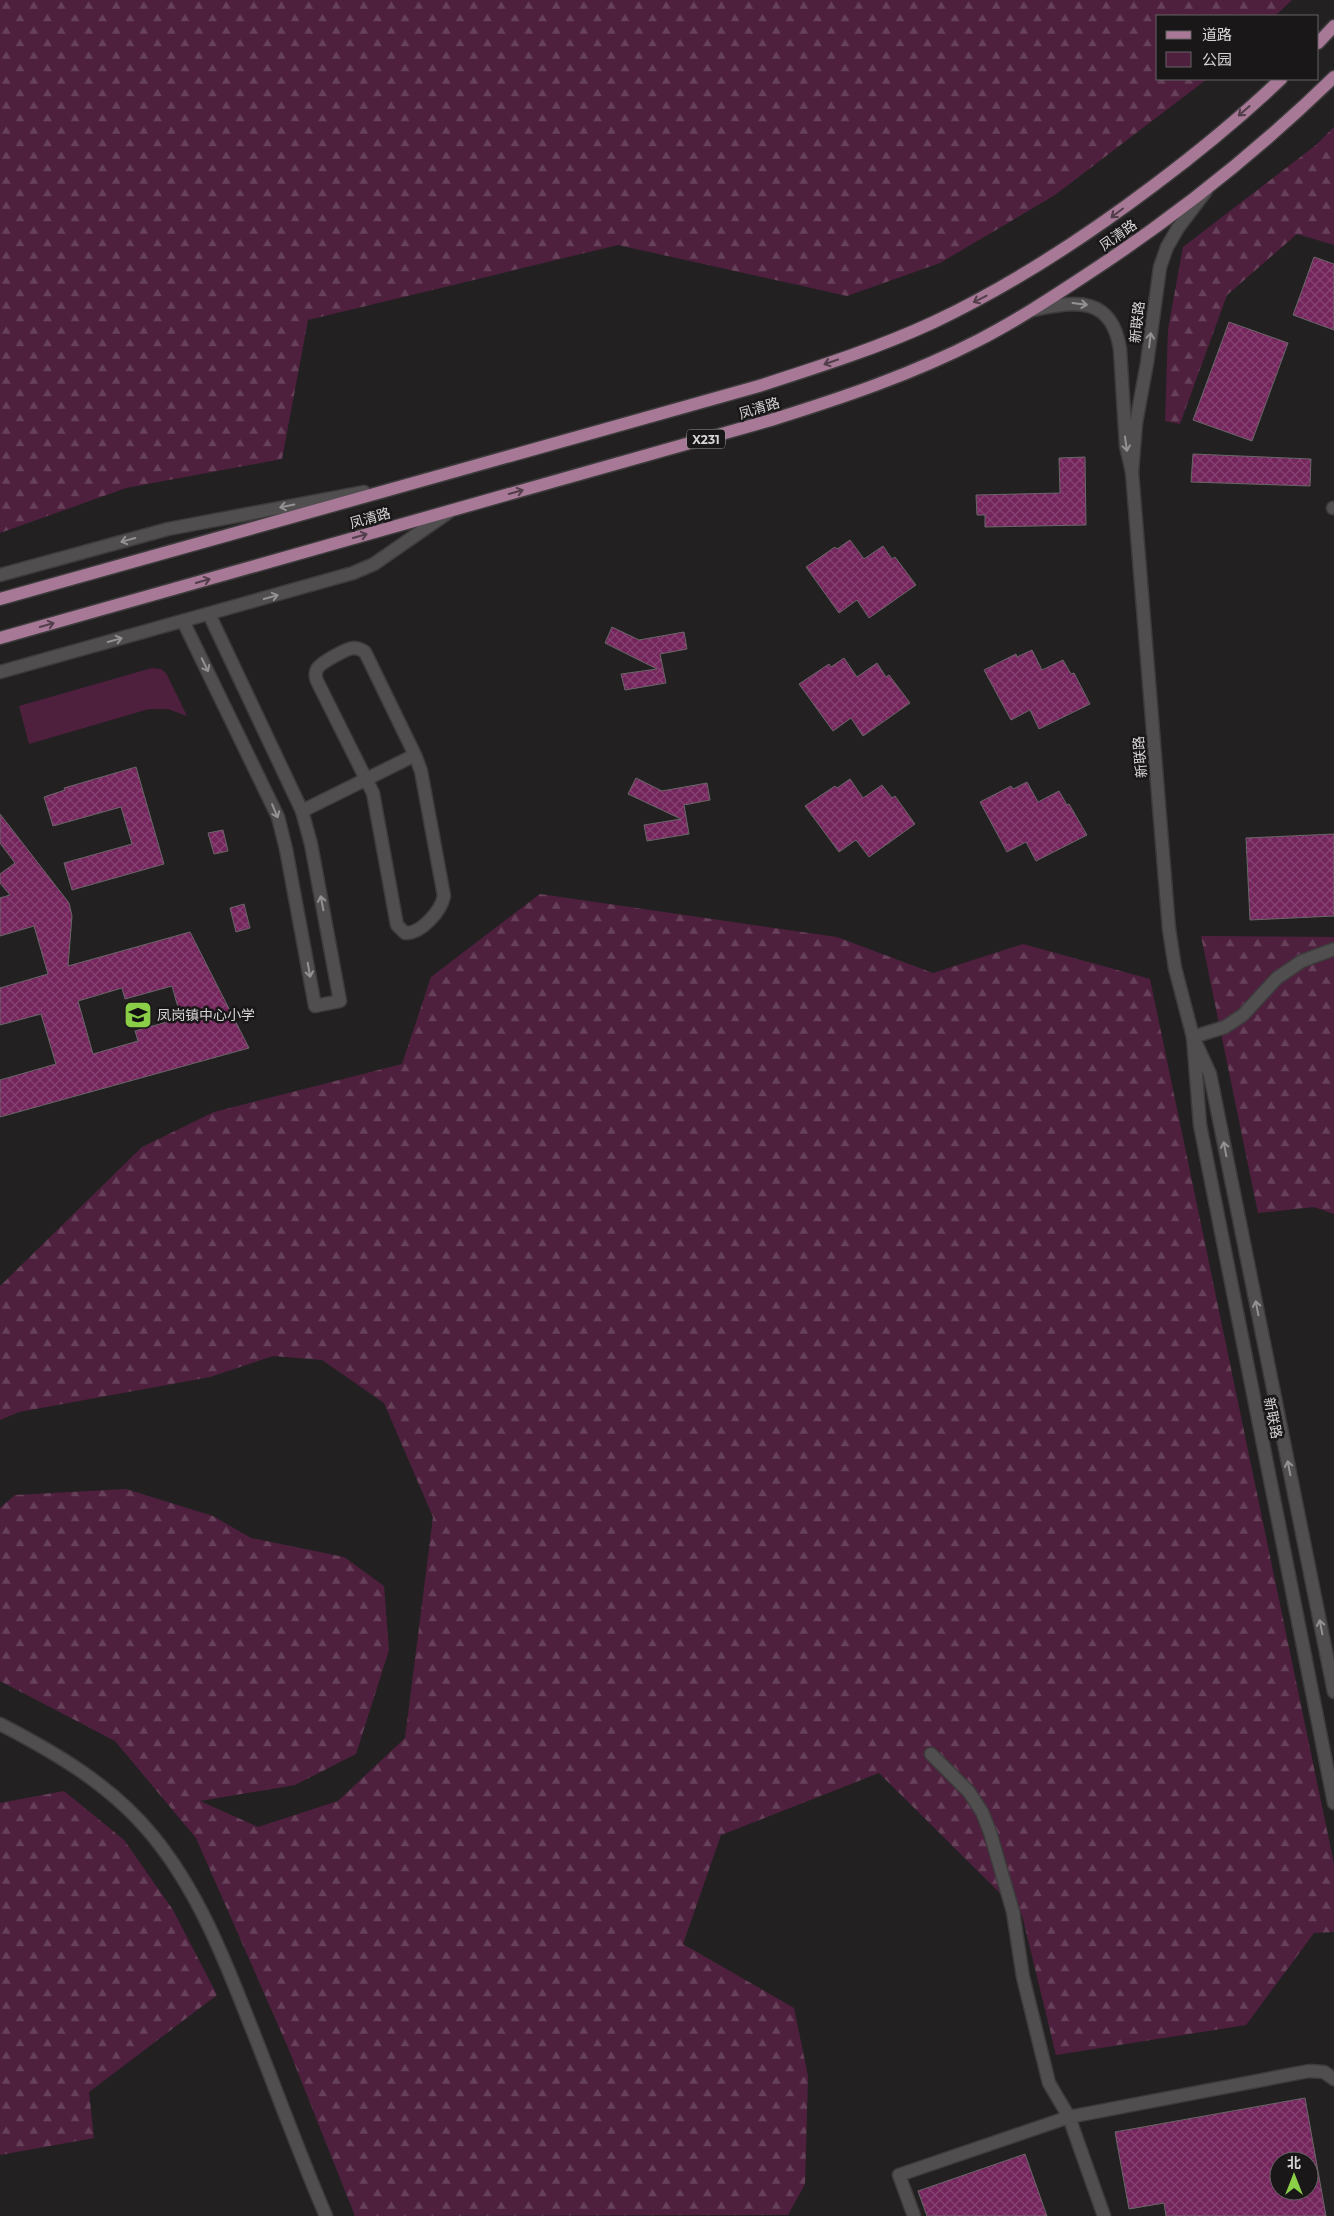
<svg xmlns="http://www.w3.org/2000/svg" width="1334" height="2216" viewBox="0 0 1334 2216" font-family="Montserrat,'Noto Sans SC',sans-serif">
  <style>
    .green { fill: #4e203e }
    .forest { fill: url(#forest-firs) }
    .building { fill: url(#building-cross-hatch); stroke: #696668; fill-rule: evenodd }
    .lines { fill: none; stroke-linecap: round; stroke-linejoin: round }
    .minor-casing { stroke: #3d3b3c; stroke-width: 15 }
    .major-casing { stroke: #3d3b3c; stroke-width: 15 }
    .minor { stroke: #514e50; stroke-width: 12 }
    .major { stroke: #a77996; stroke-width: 12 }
    .oneway { stroke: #523e4b }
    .oneway2 { stroke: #949293 }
    .labels { text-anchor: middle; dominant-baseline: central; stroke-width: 5; stroke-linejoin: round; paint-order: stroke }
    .shield { fill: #1a1719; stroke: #9e9c9d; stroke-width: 1 }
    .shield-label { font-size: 12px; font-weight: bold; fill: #d7d5d6 }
    .street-label { font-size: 14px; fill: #d7d5d6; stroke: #1a1719 }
    .poi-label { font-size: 14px; fill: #d7d5d6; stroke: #1a1719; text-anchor: start }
  </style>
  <defs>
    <pattern id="forest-firs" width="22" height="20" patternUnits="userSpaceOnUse" patternTransform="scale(1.25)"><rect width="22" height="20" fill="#4e203e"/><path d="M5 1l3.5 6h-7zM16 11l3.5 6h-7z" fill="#674059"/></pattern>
    <pattern id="building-cross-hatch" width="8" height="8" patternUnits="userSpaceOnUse" patternTransform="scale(1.25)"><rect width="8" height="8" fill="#74255c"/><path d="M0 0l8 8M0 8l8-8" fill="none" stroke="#874473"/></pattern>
  </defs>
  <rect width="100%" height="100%" fill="#232022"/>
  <path class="green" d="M152,668L161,669L166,673L187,716L168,709H149L29,744L19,706Z"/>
  <g class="forest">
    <path d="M0,0H1292L1275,16H1158V79H1207L1055,195L940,263L847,296L618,245L308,320L282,459L126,488L0,533Z"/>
    <path d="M1334,127V245L1297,234L1227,295L1180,424L1165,421L1168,329L1183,247L1316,145Z"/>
    <path d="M540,894L837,937L933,973L1023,944L1150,979L1334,1864V1932L1314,1933L1246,2025L1056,2055L1022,1915L879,1773L721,1835L683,1944L794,2008L808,2076L805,2184L788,2215L355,2216L289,2050L196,1838L115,1741L0,1681V1508L15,1495L126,1489L213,1516L251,1538L344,1557L384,1586L389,1650L356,1754L295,1785L200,1801L258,1827L338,1801L405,1738L433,1517L384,1403L322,1360L273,1356L210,1377L19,1412L0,1420V1286L142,1147L214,1112L402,1064L431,977Z"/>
    <path d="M1201,936L1334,937V1214L1314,1207L1258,1213Z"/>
    <path d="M64,1791L124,1840L173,1910L217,1995L89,2092L94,2138L0,2155V1803Z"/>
  </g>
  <g class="building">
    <path d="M1314,257L1334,264V330L1293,315Z"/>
    <path d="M1229,322L1288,343L1252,441L1193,420Z"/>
    <path d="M1193,454L1311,459L1310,486L1191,482Z"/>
    <path d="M1085,457L1086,525L985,527V515H977L976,495L1060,493L1059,458Z"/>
    <path d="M850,540L864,559L883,546L892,559L895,557L916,585L869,618L857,600L839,613L806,567L835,547L837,549Z"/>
    <path d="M612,627L639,640L684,632L687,649L660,654L666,683L625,690L621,674L657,669L605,643Z"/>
    <path d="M1032,650L1042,670L1063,660L1071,674L1074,673L1090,704L1039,729L1030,710L1011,720L984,670L1016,654L1017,657Z"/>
    <path d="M844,658L857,677L877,663L886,677L889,675L910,703L863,736L851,718L833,731L799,684L829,664L831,667Z"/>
    <path d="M136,767L164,864L72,890L64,863L132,844L121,807L53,826L44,797L65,790L64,788Z"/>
    <path d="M636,778L662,791L707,783L710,800L684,805L689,834L647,841L644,825L681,819L628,794Z"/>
    <path d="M850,779L863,798L882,785L892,798L895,796L915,824L869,857L856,840L839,852L805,806L835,786L837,788Z"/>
    <path d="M1027,782L1038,802L1059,791L1067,805L1069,804L1087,835L1036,861L1026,842L1007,852L980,802L1011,786L1013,789Z"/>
    <path d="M0,814L69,903L72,916L68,966L190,932L249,1048L0,1117V1080L56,1064L41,1014L0,1025V988L48,974L34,926L0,936V898L10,895L0,883V874L15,863L0,843ZM172,986L181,1018L135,1031L138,1041L93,1054L78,1001L122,988L125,999Z"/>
    <path d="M223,830L228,851L214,854L208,833Z"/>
    <path d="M1334,834V916L1250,920L1246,838Z"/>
    <path d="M244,904L250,928L236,932L230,908Z"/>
    <path d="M1305,2098L1326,2216H1166L1164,2203L1129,2209L1115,2132ZM1279,2161H1314H1309V2191H1279Z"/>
    <path d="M1025,2154L1047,2216H927L918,2191Z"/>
  </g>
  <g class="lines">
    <defs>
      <g id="minor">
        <path d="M1034,310C1077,300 1112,297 1120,349L1126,446L1132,472L1136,423L1147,363L1160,267L1167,247L1178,228L1206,191"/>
        <path d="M1132,472L1169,929L1175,968L1193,1037L1225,1027L1243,1015L1277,978L1302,961L1334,949"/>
        <path d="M1333,508H1334"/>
        <path d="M0,575L168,529L364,492"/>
        <path d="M183,621L278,817L286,849L315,1006L340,1001L311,844L302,811L209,614"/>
        <path d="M0,672L353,573L374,564L449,512"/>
        <path d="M302,811C340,792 377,774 415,755L365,652C362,650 359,648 354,648C347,648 320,663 317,669C315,673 315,676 317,681L373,793L397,925L405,933C421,934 441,911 444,896L421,771L415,755"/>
        <path d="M1334,1692L1210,1074L1193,1037L1200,1125L1334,1803"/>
        <path d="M0,1724C56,1753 111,1785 152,1835C196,1888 223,1955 248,2019C274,2084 298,2151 326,2216"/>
        <path d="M931,1754L969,1792L982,1812L990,1832L1013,1912L1023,1977L1049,2083L1069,2117L1104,2216"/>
        <path d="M914,2216L899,2175L1069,2117L1309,2071L1324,2072L1334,2079"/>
      </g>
      <g id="major">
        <path d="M1318,43L1334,26"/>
        <path d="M0,599L759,386C818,367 878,348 934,322C1012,285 1084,238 1153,186C1197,153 1241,117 1281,79"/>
        <path d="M0,638L771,420C842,398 913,374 979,340C1016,321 1051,298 1086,275C1175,217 1258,151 1334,77"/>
      </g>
    </defs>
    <use href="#minor" class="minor-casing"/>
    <use href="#major" class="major-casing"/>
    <use href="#minor" class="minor"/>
    <use href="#major" class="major"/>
  </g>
  <defs><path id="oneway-shaft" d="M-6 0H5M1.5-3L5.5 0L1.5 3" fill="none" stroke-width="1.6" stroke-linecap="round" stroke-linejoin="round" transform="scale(1.25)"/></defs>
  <g class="oneway">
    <use href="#oneway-shaft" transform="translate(1244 111) rotate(139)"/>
    <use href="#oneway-shaft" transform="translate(1117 213) rotate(143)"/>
    <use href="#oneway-shaft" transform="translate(980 299) rotate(153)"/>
    <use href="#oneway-shaft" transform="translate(831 362) rotate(161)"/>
    <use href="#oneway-shaft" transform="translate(516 492) rotate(-16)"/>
    <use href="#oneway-shaft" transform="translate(360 536) rotate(-16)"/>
    <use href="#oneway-shaft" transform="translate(203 581) rotate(-16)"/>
    <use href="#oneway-shaft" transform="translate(47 625) rotate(-16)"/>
  </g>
  <g class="oneway2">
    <use href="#oneway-shaft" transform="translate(1080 304) rotate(7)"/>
    <use href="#oneway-shaft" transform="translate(1150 340) rotate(-83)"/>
    <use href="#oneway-shaft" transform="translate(1126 444) rotate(82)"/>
    <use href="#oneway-shaft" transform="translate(287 506) rotate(169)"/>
    <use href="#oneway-shaft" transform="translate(128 540) rotate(165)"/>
    <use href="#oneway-shaft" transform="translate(271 597) rotate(-15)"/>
    <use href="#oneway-shaft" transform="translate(115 640) rotate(-15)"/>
    <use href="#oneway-shaft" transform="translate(205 665) rotate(64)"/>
    <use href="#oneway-shaft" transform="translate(275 811) rotate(67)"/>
    <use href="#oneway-shaft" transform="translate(322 903) rotate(-101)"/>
    <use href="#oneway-shaft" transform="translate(309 970) rotate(80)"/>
    <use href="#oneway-shaft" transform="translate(1225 1149) rotate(-101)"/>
    <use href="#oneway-shaft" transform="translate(1257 1308) rotate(-101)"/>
    <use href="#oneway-shaft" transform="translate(1289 1468) rotate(-101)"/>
    <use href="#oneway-shaft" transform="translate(1321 1627) rotate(-101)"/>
  </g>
  <defs>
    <symbol id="school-square" viewBox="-11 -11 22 22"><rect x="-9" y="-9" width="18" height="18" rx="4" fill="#8bce47" stroke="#1a1719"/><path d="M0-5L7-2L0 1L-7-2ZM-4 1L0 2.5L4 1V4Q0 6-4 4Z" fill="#111"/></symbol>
  </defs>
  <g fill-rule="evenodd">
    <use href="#school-square" x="122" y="999" width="32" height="32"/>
  </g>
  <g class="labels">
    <rect class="shield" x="687" y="429.5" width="38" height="19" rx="4"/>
    <g class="shield-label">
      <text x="706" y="439">X231</text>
    </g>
    <g class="street-label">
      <text transform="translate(1118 235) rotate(-35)">凤清路</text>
      <text transform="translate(1137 322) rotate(-84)">新联路</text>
      <text transform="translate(759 408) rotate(-17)">凤清路</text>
      <text transform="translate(370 518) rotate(-16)">凤清路</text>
      <text transform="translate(1140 757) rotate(-95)">新联路</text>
      <text transform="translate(1273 1418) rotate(79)">新联路</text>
    </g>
    <g class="poi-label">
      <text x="157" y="1015">凤岗镇中心小学</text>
    </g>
  </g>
  <rect x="1156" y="15" width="162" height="65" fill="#1a1719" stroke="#666365"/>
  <rect x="1166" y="31" width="25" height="8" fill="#a77996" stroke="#666365"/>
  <text x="1202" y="40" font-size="15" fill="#d7d5d6">道路</text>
  <rect x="1166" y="52" width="25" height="15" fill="#4e203e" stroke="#666365"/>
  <text x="1202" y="65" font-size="15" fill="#d7d5d6">公园</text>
  <g transform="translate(1294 2176)"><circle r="24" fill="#1a1719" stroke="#666365"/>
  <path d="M0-4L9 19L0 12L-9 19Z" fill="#8bce47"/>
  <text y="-8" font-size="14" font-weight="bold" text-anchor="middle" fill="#d7d5d6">北</text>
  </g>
</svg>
